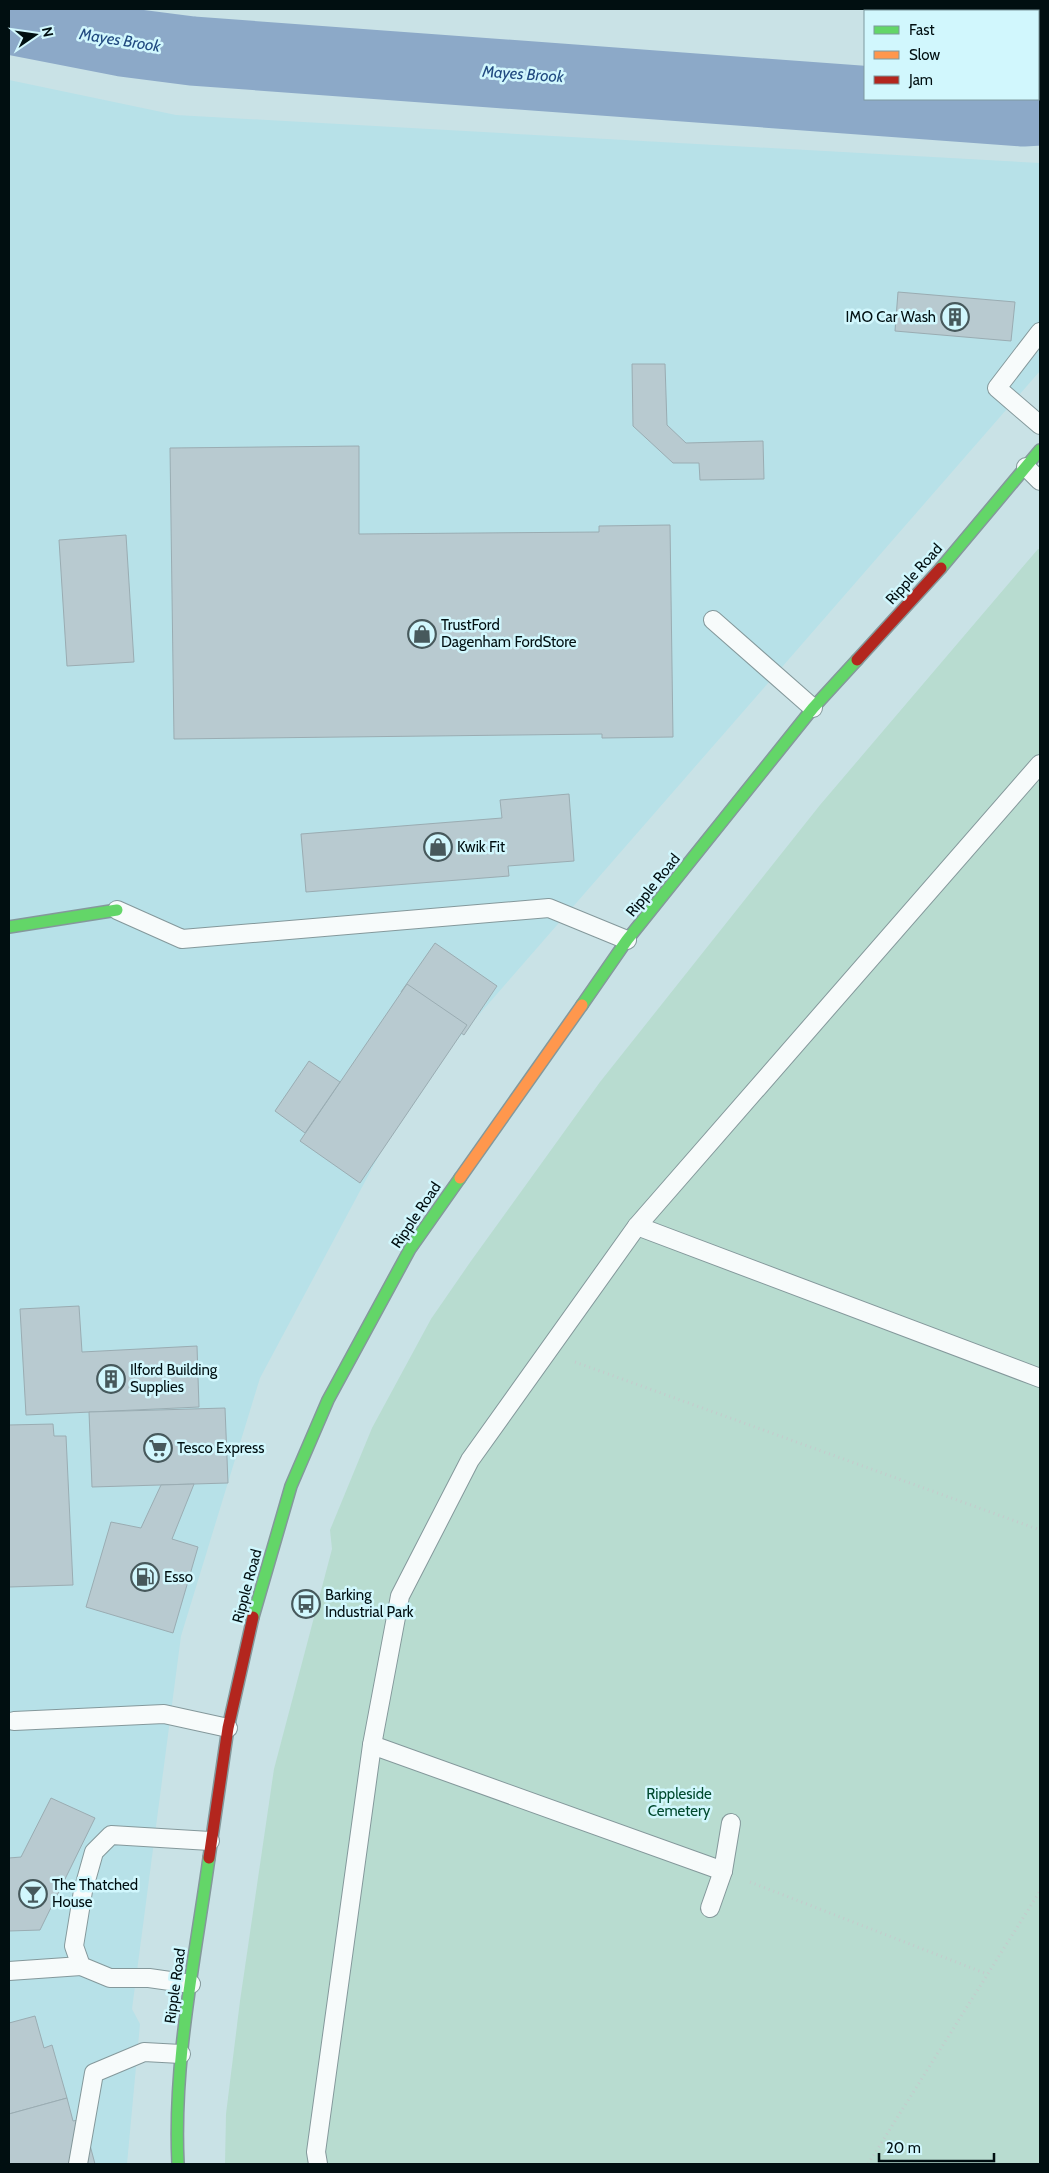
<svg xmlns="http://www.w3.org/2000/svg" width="1049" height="2173" viewBox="0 0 1049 2173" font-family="Cabin,sans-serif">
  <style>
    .built { fill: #b7e1e8 }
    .green { fill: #b8dcd0 }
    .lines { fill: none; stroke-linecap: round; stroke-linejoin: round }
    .river { stroke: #8ca9c8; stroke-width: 69 }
    .building { fill: #b8cad0; stroke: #9aacb2 }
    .lane-casing { stroke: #84989b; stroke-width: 20 }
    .fast-casing { stroke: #84989b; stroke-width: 14 }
    .slow-casing { stroke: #84989b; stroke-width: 14 }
    .jam-casing { stroke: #84989b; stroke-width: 14 }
    .path { stroke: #c4cbcc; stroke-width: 3; stroke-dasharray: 1 4; stroke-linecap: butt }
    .lane { stroke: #f7fbfb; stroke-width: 18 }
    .fast { stroke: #63d668; stroke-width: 11 }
    .slow { stroke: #ff974d; stroke-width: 11 }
    .jam { stroke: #b3261e; stroke-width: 11 }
    .labels { text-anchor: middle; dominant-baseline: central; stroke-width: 5; stroke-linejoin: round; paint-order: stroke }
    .poi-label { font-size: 15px; fill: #010f11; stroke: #d1f7fd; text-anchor: start }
    .street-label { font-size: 15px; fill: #010f11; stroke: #d1f7fd }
    .park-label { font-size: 15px; fill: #00492e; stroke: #d1f7fd }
    .water-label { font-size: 16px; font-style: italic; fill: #214a80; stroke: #d1f7fd }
  </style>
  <rect width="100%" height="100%" fill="#c9e2e6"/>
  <path class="built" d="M9,80L176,115L1040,163V371L415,1088L260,1378L181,1636L132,2009L140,2024L127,2164H9Z"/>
  <path class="green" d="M1038,549H1040V2164H225L226,2114L240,2001L274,1769L332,1549L330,1530L372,1428L431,1319L471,1261L600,1082L820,805Z"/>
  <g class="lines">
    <path class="river" d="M9,20L122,42L192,51L1023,112L1040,111"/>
  </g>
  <g class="building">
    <path d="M898,292L1015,302L1011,341L895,331Z"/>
    <path d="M632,364H665L667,425L686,443L763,441L764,479L700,480L699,463H673L633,426Z"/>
    <path d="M359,446V534L599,532V526L670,525L673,737L602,738V734L174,739L170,448Z"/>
    <path d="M126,535L134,662L67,666L59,540Z"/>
    <path d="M569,794L574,861L508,866L509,876L306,892L301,834L502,818L500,800Z"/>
    <path d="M435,943L497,986L464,1035L401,992Z"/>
    <path d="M407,984L467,1025L360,1183L300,1141Z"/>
    <path d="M309,1061L340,1082L305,1133L275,1111Z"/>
    <path d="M79,1306L82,1352L197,1346L199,1407L26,1415L20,1309Z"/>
    <path d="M225,1408L228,1483L92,1487L89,1412Z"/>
    <path d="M53,1424L54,1436H66L73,1585L9,1587V1425Z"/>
    <path d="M194,1484L172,1539L198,1547L173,1633L86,1607L111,1522L141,1528L161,1485Z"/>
    <path d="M51,1798L95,1818L40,1930L9,1931V1858L21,1857Z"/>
    <path d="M35,2016L44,2048L52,2045L67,2098L9,2114V2023Z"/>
    <path d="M67,2098L73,2121L83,2119L95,2164H9V2114Z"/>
  </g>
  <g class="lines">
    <defs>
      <g id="lane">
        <path d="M1040,332L997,388L1040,425"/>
        <path d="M1026,467L1040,481"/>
        <path d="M713,620L813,708"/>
        <path d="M117,910L182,939L549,908L627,940"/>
        <path d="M637,1226L1040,1378"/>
        <path d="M14,1721L164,1714L228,1728"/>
        <path d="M372,1745L723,1871"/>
        <path d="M710,1908L723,1871L731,1823"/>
        <path d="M9,1971L81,1966"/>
        <path d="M191,1984L149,1978H110L81,1966L74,1946L83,1891L94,1852L111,1835L210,1841"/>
        <path d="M78,2164L94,2073L144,2052L181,2054"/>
        <path d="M318,2164L316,2152L372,1745L400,1596L470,1460L637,1226L1040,764"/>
      </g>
      <g id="fast">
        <path d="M941,568L1040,450"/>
        <path d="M9,927L117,910"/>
        <path d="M582,1005L627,940L813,708L857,660"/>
        <path d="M253,1617L291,1486L328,1400L410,1249L460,1178"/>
        <path d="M178,2164C173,2061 195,1959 209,1858"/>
      </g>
      <path id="slow" d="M460,1178L582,1005"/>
      <g id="jam">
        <path d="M857,660L941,568"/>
        <path d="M209,1858L228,1728L253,1617"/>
      </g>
    </defs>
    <use href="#lane" class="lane-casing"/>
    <use href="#fast" class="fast-casing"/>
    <use href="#slow" class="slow-casing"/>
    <use href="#jam" class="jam-casing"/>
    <g class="path">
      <path d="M575,1362L1040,1530"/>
      <path d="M750,1882L987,1974"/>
      <path d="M868,2164L1040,1891"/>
    </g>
    <use href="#lane" class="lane"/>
    <use href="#fast" class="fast"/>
    <use href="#slow" class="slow"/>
    <use href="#jam" class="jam"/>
  </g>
  <defs>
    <symbol id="building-ring" viewBox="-11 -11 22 22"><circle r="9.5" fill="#d1f7fd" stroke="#47595c" stroke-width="1.5"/><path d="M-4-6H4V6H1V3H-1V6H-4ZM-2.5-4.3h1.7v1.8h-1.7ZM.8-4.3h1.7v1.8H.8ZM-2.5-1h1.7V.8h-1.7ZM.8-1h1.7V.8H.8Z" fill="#47595c"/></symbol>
    <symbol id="shop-ring" viewBox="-11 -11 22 22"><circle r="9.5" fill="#d1f7fd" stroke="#47595c" stroke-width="1.5"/><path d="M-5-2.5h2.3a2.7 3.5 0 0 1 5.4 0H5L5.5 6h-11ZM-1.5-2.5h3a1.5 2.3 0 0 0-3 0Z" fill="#47595c"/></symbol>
    <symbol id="supermarket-ring" viewBox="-11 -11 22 22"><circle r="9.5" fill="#d1f7fd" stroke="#47595c" stroke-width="1.5"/><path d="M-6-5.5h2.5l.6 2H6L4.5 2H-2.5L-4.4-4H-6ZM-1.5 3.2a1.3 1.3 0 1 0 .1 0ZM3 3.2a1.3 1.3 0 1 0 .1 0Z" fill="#47595c"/></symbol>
    <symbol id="fuel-ring" viewBox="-11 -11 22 22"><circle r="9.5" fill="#d1f7fd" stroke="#47595c" stroke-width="1.5"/><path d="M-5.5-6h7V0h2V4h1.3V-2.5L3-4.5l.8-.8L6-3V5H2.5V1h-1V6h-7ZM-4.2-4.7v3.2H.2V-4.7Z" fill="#47595c"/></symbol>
    <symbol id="bus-ring" viewBox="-11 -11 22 22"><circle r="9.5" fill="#d1f7fd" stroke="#47595c" stroke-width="1.5"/><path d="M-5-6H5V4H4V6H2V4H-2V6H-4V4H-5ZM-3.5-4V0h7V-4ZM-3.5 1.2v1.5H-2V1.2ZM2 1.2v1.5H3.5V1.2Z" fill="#47595c"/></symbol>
    <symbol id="bar-ring" viewBox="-11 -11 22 22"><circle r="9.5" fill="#d1f7fd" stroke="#47595c" stroke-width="1.5"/><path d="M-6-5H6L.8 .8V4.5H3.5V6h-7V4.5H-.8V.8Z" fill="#47595c"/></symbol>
  </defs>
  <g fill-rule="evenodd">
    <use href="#building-ring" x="939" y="301" width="32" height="32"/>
    <use href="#shop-ring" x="406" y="618" width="32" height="32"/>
    <use href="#shop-ring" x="422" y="831" width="32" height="32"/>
    <use href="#building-ring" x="95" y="1363" width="32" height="32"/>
    <use href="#supermarket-ring" x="142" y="1432" width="32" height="32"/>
    <use href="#fuel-ring" x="129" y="1561" width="32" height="32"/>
    <use href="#bus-ring" x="290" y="1588" width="32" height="32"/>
    <use href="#bar-ring" x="17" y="1878" width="32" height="32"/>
  </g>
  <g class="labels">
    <g class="poi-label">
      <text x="936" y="317" text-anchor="end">IMO Car Wash</text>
      <text x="441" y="625">TrustFord<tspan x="441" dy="17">Dagenham FordStore</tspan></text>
      <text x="457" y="847">Kwik Fit</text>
      <text x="130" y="1370">Ilford Building<tspan x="130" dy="17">Supplies</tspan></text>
      <text x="177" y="1448">Tesco Express</text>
      <text x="164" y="1577">Esso</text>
      <text x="325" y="1595">Barking<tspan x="325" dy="17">Industrial Park</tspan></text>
      <text x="52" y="1885">The Thatched<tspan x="52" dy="17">House</tspan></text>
    </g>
    <g class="street-label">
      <text transform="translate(914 574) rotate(-48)">Ripple Road</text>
      <text transform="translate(653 885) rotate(-51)">Ripple Road</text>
      <text transform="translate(416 1215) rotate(-56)">Ripple Road</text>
      <text transform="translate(247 1586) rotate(-75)">Ripple Road</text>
      <text transform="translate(175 1986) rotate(-82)">Ripple Road</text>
    </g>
    <g class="park-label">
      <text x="679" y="1794">Rippleside<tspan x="679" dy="17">Cemetery</tspan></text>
    </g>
    <g class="water-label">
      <text transform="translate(120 40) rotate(9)">Mayes Brook</text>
      <text transform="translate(523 74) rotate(4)">Mayes Brook</text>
    </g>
  </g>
  <rect width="1049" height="2173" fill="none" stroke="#010f11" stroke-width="20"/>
  <rect x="864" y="10" width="175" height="90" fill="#d1f7fd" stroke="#7e9a9f"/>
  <rect x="874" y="26" width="25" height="8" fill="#63d668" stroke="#7e9a9f"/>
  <text x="909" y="35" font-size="15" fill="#010f11">Fast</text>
  <rect x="874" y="51" width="25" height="8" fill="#ff974d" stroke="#7e9a9f"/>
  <text x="909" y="60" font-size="15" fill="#010f11">Slow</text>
  <rect x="874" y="76" width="25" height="8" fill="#b3261e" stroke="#7e9a9f"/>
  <text x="909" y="85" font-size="15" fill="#010f11">Jam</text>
  <g transform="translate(35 35) rotate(77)" stroke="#d1f7fd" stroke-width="4" paint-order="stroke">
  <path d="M0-4L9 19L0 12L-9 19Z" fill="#010f11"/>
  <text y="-8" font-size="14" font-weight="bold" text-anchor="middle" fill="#010f11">N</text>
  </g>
  <path d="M879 2153v8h115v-8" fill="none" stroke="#010f11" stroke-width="2.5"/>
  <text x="886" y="2153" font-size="15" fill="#010f11" stroke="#d1f7fd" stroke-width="4" paint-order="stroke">20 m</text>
</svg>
